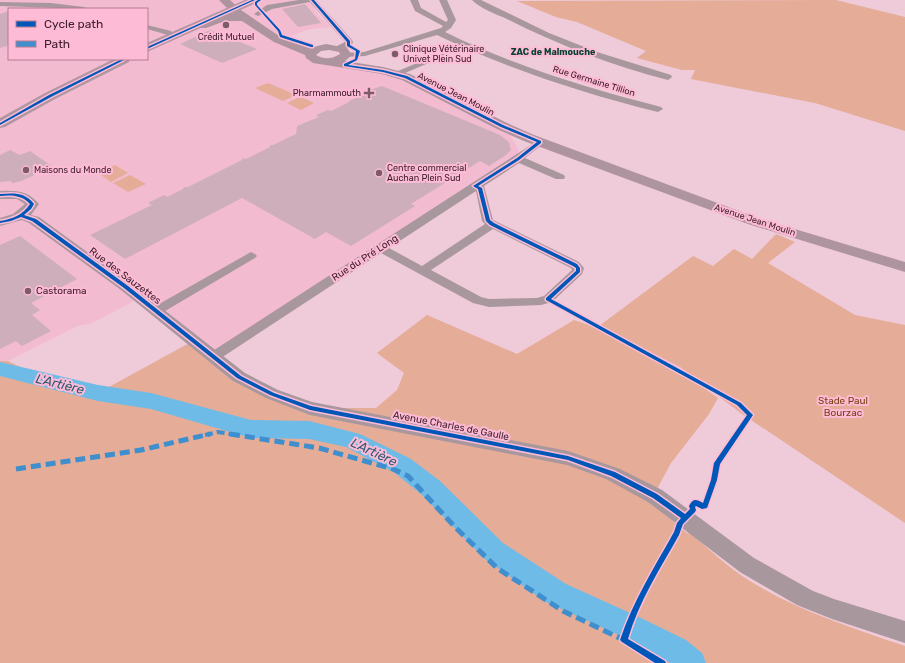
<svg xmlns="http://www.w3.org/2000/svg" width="905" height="663" viewBox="0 0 905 663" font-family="Rubik,sans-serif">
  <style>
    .built { fill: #f3bbd0; fill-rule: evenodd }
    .green { fill: #e5ac98 }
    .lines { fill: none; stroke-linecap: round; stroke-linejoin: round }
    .river { fill: #6ebbe8; fill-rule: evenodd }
    .building { fill: #ceaebb }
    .minor { fill: #a9979e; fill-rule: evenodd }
    .tertiary { fill: #a9979e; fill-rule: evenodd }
    .secondary { fill: #ad949e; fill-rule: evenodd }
    .primary { fill: #b096a1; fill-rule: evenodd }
    .quiet-far1 { stroke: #3f8ecd; stroke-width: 4; stroke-dasharray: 8 4; stroke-linecap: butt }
    .quiet { stroke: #3f8ecd; stroke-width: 5; stroke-dasharray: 10 5; stroke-linecap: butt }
    .cycleway-casing { stroke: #febbd5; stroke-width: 3 }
    .cycleway { fill: #0057b8; fill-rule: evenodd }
    .poi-dot { fill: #7d5c69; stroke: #febbd5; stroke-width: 1.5 }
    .labels { text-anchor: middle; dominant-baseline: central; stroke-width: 4; stroke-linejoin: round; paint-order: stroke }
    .far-poi-label { font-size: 9px; fill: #3f202d; stroke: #febbd5; text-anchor: start }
    .far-neighbourhood-label { font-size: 9px; font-weight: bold; fill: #074134; stroke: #febbd5 }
    .far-street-label { font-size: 9px; fill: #3f202d; stroke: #febbd5 }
    .street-label { font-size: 10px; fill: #3f202d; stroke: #febbd5 }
    .poi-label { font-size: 10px; fill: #3f202d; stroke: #febbd5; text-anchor: start }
    .park-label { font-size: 10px; fill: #7b4112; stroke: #febbd5 }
    .near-water-label { font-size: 13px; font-style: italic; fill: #2b5b74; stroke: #febbd5 }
  </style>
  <rect width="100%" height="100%" fill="#efcad8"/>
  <path class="built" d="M0,0H310L318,15L331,27L310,29L286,38L289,45L310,54L383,71L508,131L518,149V159L213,357L140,298L90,324L77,326L8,361H0ZM9,9H147V59H9Z"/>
  <g class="green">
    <path d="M836,0L905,17V131L815,103L691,79L695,70H682L637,58L646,51L577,22L556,17L517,1Z"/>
    <path d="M268,83L296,95L283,101L255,88Z"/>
    <path d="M300,97H301L314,103L301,110L287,103Z"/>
    <path d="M115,165L128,173L111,182L98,173Z"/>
    <path d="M130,175L146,184L128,192L113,183Z"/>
    <path d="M776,234L795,242L768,263L855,315L905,325V523L742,414L680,367L599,326L693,256L713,266L734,249L752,259Z"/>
    <path d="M427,315L517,354L574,320C626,337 673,366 718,398L709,414L671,463L650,502L687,533L691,534C710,550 729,568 750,581C798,611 853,628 905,646V663H0V361H8L50,382L98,393L193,341L213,357L310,408H376L397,390L404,373L377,353Z"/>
  </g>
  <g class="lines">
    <path class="river" d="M0,362L98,385L151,393L251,420L309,421L360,434L411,459L440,481L503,543L566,584L639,617L686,640L702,653L706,663H670L619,635L546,602L485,559L422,495L395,473L346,447L309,439L251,438L151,409L98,401L0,376Z"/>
  </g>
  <g class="building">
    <path d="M305,4L321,23L298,27L282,9Z"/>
    <path d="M9,11V45L0,48V14Z"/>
    <path d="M210,30L257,49L222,63L180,44Z"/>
    <path d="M382,86L500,135L509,142L511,150L506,155L489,166L480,161L411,204L415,206L351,246L326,232L315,239L242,198L125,259L90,235L152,205L148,203L164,195L167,197L183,189L184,187H188L242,160L243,158L246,159L270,147V145H273L296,134L297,126L319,117L316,115L328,110L331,111L349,102V101L370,92V90Z"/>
    <path d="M10,150L20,155L30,151L53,167L21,181L13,183L10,181L0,182V155Z"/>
    <path d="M20,236L77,279L31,303L40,310L32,315L51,331L22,346L16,341L0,349V245Z"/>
  </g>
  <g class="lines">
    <g class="minor">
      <path d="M299,0H316L352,40L353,42L351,47L340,50H337V46L345,42L310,2L272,9L258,16L254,14L267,5Z"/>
      <path d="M410,0H418L421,8L446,22L448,20L439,0H447L456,20L451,28L445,32C514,66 587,88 661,107L663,109L658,112C582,93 508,69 437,35L365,56L343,57L342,55L343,53L364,52L441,28L443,26L415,11Z"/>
      <path d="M472,0H481L549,33L597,52L671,75L672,77L668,80C613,66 558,45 507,19C496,14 481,9 472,0Z"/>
      <path d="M0,2L51,3L84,7L88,9L0,6Z"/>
      <path d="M147,25L171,31L172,33L168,35L147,29Z"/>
      <path d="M438,54H444L445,56L398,76H392L391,74Z"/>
      <path d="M540,139L545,142L543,144L525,158L564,175L565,177L564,179H556L519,163L484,186L493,220L579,262L584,268L582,274L552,302L541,305L489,307L473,303L381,253L218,360L213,362L208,360L206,357L208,354ZM476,191L482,221L485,224L422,266L389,248ZM493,229L571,268L572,270L544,296L537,298L489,299L481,297L431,270Z"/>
      <path d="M251,252L255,254L257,256L255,258L160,314L156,315L152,314L150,311L152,308Z"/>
    </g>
    <path class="tertiary" d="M0,191C15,190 29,191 39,204L31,215L39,217L131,284L245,373L278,390L312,402L568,451L620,469L662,490L754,558L813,591L834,599L905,621V643L832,619L797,605L740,572L648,502L606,479L567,465L310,415L266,398L233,381L121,290L29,223L22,220L0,226V218L13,214L25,204L17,199H0Z"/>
    <path class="secondary" d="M219,0H230L241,10L282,38L309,48L326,44L347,48L352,55L345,61L383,67L410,74L507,123L534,135L758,218L905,262V272L748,224L524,141L497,129L402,80L382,74L313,63L306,58L305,55L274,42L242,21H225L206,28H198L197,26C204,17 223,14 233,14ZM329,50L339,52L340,54C332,59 324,60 316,55L321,51Z"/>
    <g class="primary">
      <path d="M245,0H260L258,2L147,52V43Z"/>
      <path d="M114,59H130L129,62L55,99L5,127L0,128V118L45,93Z"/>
    </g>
    <path class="quiet-far1" d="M205,435L218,432L237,435"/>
    <g class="quiet">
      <path d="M230,434L319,448L393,469L408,476L455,527L497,568L563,611L626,641"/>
      <path d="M16,469L141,450L210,434"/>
    </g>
    <defs>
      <g id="cycleway">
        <path d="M252,0H255L147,49V47Z"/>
        <path d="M258,0H261L257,3V5L280,30L282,35L313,45V47H311L280,37L278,31L255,5V2Z"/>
        <path d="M311,0H314L350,41V45L360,51L357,60L348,65L383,70L407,76L503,125L541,141V143L519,160L478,186L482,188L490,220L494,223L577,264L580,268V272L551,299L741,403L753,415L720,464L717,480L707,508L702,509L696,506L695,507L696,510L695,512L683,524L679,535C660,569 639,601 628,639L665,661L666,663H655L622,642L620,640C633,601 654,568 674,532L677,523L681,518L653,498L611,476L568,460L310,410L270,395L237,378L124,288L32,221L21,217L11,221L0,223V221C12,219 23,215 30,204C22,195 11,195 0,196V194C14,193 25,192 34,204L31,209L24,215L36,219L128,286L241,376L274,393L311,406L568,456L615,472L657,494L685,514L690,509L689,506C693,498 696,499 703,503L711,480L714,463L747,415L737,405L546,300V298L576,271V268L573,266L490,225L486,221L478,189L473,186L517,158L537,142L501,127L405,78L383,72L344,66V64L355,59L356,51L347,46V42Z"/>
        <path d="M122,59H126L51,97L0,125V123L49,95Z"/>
      </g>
    </defs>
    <use href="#cycleway" class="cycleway-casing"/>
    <use href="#cycleway" class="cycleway"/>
  </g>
  <g class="poi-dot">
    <circle cx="226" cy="25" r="4"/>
    <circle cx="395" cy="54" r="4"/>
    <path d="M367 87h4v4h4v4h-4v4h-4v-4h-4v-4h4z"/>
    <circle cx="26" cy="170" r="4"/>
    <circle cx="379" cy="173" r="4"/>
    <circle cx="28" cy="291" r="4"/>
  </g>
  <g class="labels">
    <g class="far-poi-label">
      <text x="226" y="37" text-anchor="middle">Crédit Mutuel</text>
      <text x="403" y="49">Clinique Vétérinaire<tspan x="403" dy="10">Univet Plein Sud</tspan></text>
      <text x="361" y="93" text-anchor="end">Pharmammouth</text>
      <text x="387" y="168">Centre commercial<tspan x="387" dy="10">Auchan Plein Sud</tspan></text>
      <text x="34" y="170">Maisons du Monde</text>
    </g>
    <g class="far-neighbourhood-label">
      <text x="553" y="52">ZAC de Malmouche</text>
    </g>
    <g class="far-street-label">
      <text transform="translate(594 81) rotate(17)">Rue Germaine Tillion</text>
      <text transform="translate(456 94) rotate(27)">Avenue Jean Moulin</text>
      <text transform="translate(755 220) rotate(18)">Avenue Jean Moulin</text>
    </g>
    <g class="street-label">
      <text transform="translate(365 258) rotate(-33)">Rue du Pré Long</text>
      <text transform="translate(125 276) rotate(37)">Rue des Sauzettes</text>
      <text transform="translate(451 426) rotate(11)">Avenue Charles de Gaulle</text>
    </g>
    <g class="poi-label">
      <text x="36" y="291">Castorama</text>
    </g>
    <g class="park-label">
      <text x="843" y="401">Stade Paul<tspan x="843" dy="12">Bourzac</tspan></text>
    </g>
    <g class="near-water-label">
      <text transform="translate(60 384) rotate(14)">L'Artière</text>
      <text transform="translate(374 452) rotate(25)">L'Artière</text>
    </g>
  </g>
  <rect x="8" y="8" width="140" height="52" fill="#febbd5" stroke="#b27d92"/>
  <rect x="16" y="21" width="20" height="6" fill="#0057b8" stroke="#b27d92"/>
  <text x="44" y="28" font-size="12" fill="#3f202d">Cycle path</text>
  <rect x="16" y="41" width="20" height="6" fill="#3f8ecd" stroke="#b27d92"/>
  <text x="44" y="48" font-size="12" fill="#3f202d">Path</text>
</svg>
